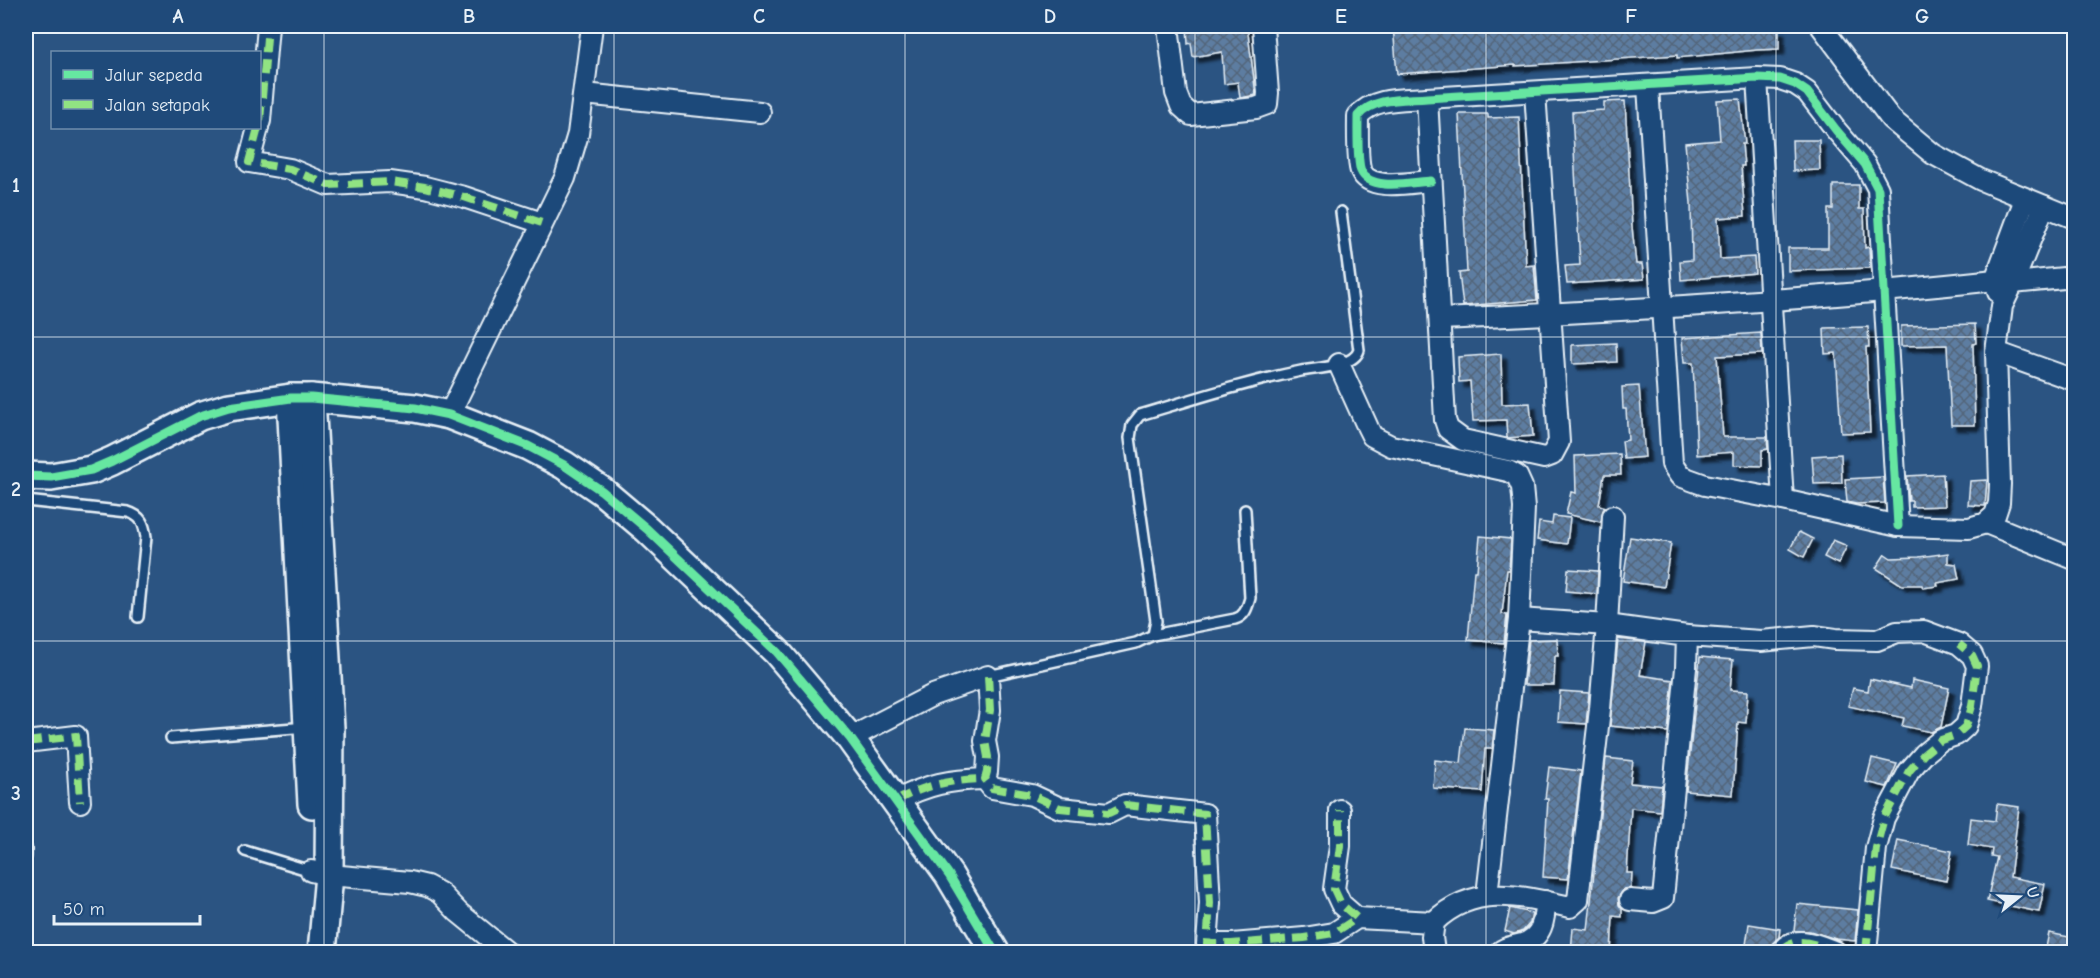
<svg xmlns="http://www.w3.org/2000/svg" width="2100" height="978" viewBox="0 0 2100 978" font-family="'Comic Neue',sans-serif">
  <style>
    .building { fill: url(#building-cross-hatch); stroke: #e8f1f8; stroke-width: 1.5; filter: url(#shadow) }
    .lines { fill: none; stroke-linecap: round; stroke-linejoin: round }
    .lane-casing { stroke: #e8f1f8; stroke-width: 14 }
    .street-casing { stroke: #e8f1f8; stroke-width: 24 }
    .secondary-casing { stroke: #e8f1f8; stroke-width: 32 }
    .lane { stroke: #1f4a7a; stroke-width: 9 }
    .street { stroke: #1f4a7a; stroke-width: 20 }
    .secondary { stroke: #1f4a7a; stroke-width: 27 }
    .quiet { stroke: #91e382; stroke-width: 8; stroke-dasharray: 15 8; stroke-linecap: butt }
    .cycleway-casing { stroke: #1f4a7a; stroke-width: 13 }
    .cycleway { stroke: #66e7a1; stroke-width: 9 }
    .grid { fill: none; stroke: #e8f1f8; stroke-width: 1.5; stroke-opacity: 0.55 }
    .neatline { fill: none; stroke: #e8f1f8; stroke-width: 2 }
    .grid-label { font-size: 20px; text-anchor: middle; font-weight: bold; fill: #e8f1f8 }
  </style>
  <defs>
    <pattern id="building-cross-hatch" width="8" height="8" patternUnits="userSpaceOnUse" patternTransform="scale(1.5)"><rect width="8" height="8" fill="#5d7da1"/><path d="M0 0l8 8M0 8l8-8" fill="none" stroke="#53657a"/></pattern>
    <filter id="shadow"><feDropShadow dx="5.5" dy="5.5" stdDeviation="1.5" flood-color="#0009"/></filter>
  </defs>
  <rect width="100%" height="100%" fill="#2b5482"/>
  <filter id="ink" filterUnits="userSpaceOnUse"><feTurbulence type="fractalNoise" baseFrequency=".0167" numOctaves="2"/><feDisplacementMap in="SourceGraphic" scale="12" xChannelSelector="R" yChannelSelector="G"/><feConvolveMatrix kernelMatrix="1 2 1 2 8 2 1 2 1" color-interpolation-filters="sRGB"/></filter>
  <g filter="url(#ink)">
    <g class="building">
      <path d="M1187,26H1247L1256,95L1240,98L1238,82L1224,84L1222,52L1193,57L1191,43L1188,44Z"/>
      <path d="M1393,26H1770V29H1779V49L1757,50L1677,58V55L1515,66V65L1397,74Z"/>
      <path d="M1740,99L1745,144H1742L1744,166H1741L1745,216L1718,218L1720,259L1754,257L1755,273L1681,280L1680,261L1692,260L1691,203L1685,143L1720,140L1717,100Z"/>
      <path d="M1625,101L1632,227L1636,264H1642L1644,279L1567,284L1565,266L1580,265L1572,112L1604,110V102Z"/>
      <path d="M1459,114H1488V118L1519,117L1526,266L1534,265L1537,300L1463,306L1459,273L1467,272Z"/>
      <path d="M1792,140H1819L1820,170L1793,171Z"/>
      <path d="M1833,185H1859V209H1864L1865,248L1869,247L1870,268L1788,271V248H1828V209H1833Z"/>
      <path d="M1975,324L1976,343L1973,344L1975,425H1951L1947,345L1901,346V326Z"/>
      <path d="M1868,327L1869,347H1866L1870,432L1841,433L1836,353L1825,354L1824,328Z"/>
      <path d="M1761,333L1762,354L1717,356L1723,437H1767L1768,449L1762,450V466L1734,465V452L1697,455L1693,363H1684L1682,338Z"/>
      <path d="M1616,343L1617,362L1572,364V345Z"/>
      <path d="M1501,354L1502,404L1530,403L1533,436L1507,438L1506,420L1473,421L1470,381L1459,382L1458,357Z"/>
      <path d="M1639,386L1645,457L1624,459L1622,441L1628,440L1626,409H1623L1622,387Z"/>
      <path d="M1620,454L1621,475H1604L1599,505L1606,507L1603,510L1601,522L1566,514L1571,492L1576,493L1575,456Z"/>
      <path d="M1841,454L1842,483L1814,484L1812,456Z"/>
      <path d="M1943,474L1945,506L1912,507V501H1909L1907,476Z"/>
      <path d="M1883,477L1885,503L1856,504L1847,502L1845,479Z"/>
      <path d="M1987,480L1985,506L1968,505L1970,481Z"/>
      <path d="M1553,516L1570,518L1567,544L1537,540L1539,522L1552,524Z"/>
      <path d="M1799,532L1813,539L1804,557L1790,549Z"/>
      <path d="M1480,536L1511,539L1509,570H1507L1502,614L1507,615L1504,643L1468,640L1474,571H1477Z"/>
      <path d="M1630,537L1671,543L1664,587L1623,581Z"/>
      <path d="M1833,540L1847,546L1838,564L1824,557Z"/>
      <path d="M1948,553V563L1956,564L1959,579L1937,583L1938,586L1923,588L1922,585H1902L1876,568L1885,554L1891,558L1919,557Z"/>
      <path d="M1568,569L1598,571L1597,594L1566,591Z"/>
      <path d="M1557,639L1558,656H1555L1554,685H1524L1529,640Z"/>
      <path d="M1618,639L1646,642L1640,675L1673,680L1668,732L1610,726Z"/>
      <path d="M1700,657L1733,660L1730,690L1748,691L1746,723L1738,722L1733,795L1686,791Z"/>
      <path d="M1870,679L1911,688L1912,680L1949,688L1941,727L1931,732L1902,726L1904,718L1848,706L1853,688L1868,691Z"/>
      <path d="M1560,691L1589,693L1586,724L1558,722Z"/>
      <path d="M1465,728L1494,730L1492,749H1485L1482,792L1433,788L1435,760L1461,763Z"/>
      <path d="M1606,758L1633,761L1630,783L1662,786L1660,811L1631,808L1627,873H1632L1631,888L1624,889L1618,898L1619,905L1622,909V917L1613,916L1611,952H1571L1573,928L1588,930Z"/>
      <path d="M1872,758L1897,764L1887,787L1866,782Z"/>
      <path d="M1549,767L1581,771L1568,879L1543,877L1548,799H1545Z"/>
      <path d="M1997,804L2019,807L2010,877L2045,884L2039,912L1987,901L1997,857L1991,856L1992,849L1968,845L1971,818L1995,821Z"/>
      <path d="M1898,840L1952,851L1946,881L1892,870Z"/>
      <path d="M1797,904L1858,910L1855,941L1836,939L1810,931H1794Z"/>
      <path d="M1510,908L1532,913L1530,923L1523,931L1514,934L1505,931Z"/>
      <path d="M1749,924L1780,929L1779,937L1772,944L1769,952H1745Z"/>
      <path d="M2049,933L2074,938V952H2045Z"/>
    </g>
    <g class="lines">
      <defs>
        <g id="lane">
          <path d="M26,501L128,512C141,516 144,523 146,537L138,617"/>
          <path d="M1153,635L1235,619C1245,616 1247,608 1250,598L1245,510"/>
          <path d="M988,676L1136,643L1153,635L1156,621L1130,438L1132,425L1140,415C1194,399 1246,382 1301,371C1317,368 1354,367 1359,350L1341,212"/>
          <path d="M171,738L307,727"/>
          <path d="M26,848V856"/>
          <path d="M245,851L311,871"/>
        </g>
        <g id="street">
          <path d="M1168,26L1176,93L1181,106L1191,115L1256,108L1267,104L1268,93L1263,26"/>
          <path d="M1821,26L1891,119L1933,154L1981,180L2074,218"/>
          <path d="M1757,78L1783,500"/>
          <path d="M1648,86L1672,464L1680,476L1705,485L1783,500L1898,526L1969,528L1986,523L1995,515L1999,503L2000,484L1996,352L2002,306L2013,283L2044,206"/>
          <path d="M584,94L760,112"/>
          <path d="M1427,98L1445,420L1448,429L1463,440L1544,458L1552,455L1559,442L1535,92"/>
          <path d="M260,121L268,26"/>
          <path d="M258,128L249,162L290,169L328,185L390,182L425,187L464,197L542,223"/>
          <path d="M1431,181C1412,182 1370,192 1361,171C1357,162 1358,128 1358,116C1374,97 1403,100 1427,98L1757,78L1780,79L1795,84L1807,92L1836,130L1865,164L1878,189L1898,526"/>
          <path d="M1998,292L1995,280L2025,199"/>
          <path d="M1440,319C1625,311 1811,300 1995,280L2013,283L2074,277"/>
          <path d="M1996,352L2074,380"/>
          <path d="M1339,364L1368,428L1372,436L1391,446L1508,471L1517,476L1522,487L1524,508L1519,619L1487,895"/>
          <path d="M449,415L565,178L578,134L592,26"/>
          <path d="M1986,523L2074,559"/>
          <path d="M1519,619L1607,625L1687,636L1686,668L1663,898L1653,902L1630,900"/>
          <path d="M1687,636L1761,641L1814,636L1835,639L1877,640L1897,632L1924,631L1959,644L1972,655L1977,666L1972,706L1966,726L1956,735L1941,740L1924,754L1909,771L1884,818L1876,848L1866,952"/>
          <path d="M850,738L933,695L988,676L990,710L985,741L988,757L987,772L985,779L992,788L1032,795L1060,808L1109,813L1125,805L1205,814L1210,903L1207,944H1232L1304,938L1334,933L1357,918L1434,922"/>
          <path d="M26,742L76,736L80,802"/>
          <path d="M896,801C927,784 950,780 985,779"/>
          <path d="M1340,810V846L1334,889L1341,904L1357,918"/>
          <path d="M311,871L329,875L410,882L427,886L440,893L458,912L507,952"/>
          <path d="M1434,952L1432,937L1434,922C1474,883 1522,896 1570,907L1578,900L1600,709L1607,625L1613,516"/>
          <path d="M1500,952C1507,946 1513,947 1522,944C1542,938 1545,920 1545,901"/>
          <path d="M1781,952C1794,933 1820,946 1836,952"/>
        </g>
        <g id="secondary">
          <path d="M291,398L312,804"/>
          <path d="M311,398L330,728L329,875L322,952"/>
          <path d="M26,476L51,477L91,470L112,461L200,416L229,407L291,398H311L415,408L449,415L528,446L564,465L602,491L647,529L777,652L850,738L949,875L995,952"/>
        </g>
      </defs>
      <use href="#lane" class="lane-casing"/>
      <use href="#street" class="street-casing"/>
      <use href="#secondary" class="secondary-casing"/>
      <use href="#lane" class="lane"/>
      <use href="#street" class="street"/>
      <use href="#secondary" class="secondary"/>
      <g class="quiet">
        <path d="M260,121L268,26"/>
        <path d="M258,128L249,162L290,169L328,185L390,182L425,187L464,197L542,223"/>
        <path d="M988,676L990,710L985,741L988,757L987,772L985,779L992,788L1032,795L1060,808L1109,813L1125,805L1205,814L1210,903L1207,944H1232L1304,938L1334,933L1357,918L1341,904L1334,889L1340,846V810"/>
        <path d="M26,742L76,736L80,802"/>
        <path d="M896,801C927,784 950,780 985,779"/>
        <path d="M1781,952C1794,933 1820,946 1836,952"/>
        <path d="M1866,952L1876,848L1884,818L1909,771L1924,754L1941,740L1956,735L1966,726L1972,706L1977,666L1972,655L1959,644"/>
      </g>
      <defs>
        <g id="cycleway">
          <path d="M1431,181C1412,182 1370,192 1361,171C1357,162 1358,128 1358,116C1374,97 1403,100 1427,98L1757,78L1780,79L1795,84L1807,92L1836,130L1865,164L1878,189L1898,526"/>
          <path d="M26,476L51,477L91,470L112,461L200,416L229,407L291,398H311L415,408L449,415L528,446L564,465L602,491L647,529L777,652L850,738L949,875L995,952"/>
        </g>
      </defs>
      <use href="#cycleway" class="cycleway-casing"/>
      <use href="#cycleway" class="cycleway"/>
    </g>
  </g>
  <path class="grid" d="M324,26V952M614,26V952M905,26V952M1195,26V952M1486,26V952M1776,26V952M26,337H2074M26,641H2074"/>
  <rect width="2100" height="978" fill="none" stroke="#1f4a7a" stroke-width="66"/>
  <rect x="51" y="51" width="210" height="78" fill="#1f4a7a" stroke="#6f8dac" stroke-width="1.5"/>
  <rect x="63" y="70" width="30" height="9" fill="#66e7a1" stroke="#6f8dac" stroke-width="1.5"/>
  <text x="105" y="81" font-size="18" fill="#e8f1f8">Jalur sepeda</text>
  <rect x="63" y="100" width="30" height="9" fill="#91e382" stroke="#6f8dac" stroke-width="1.5"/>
  <text x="105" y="111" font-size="18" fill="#e8f1f8">Jalan setapak</text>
  <g transform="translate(2019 897) rotate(72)" stroke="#1f4a7a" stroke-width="4.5" paint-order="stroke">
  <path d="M0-4.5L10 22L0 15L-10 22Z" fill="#e8f1f8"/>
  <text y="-9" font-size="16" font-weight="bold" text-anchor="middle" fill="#e8f1f8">U</text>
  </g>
  <path d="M54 915v9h146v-9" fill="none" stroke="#e8f1f8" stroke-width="3"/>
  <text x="63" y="915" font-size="18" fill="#e8f1f8" stroke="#1f4a7a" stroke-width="4.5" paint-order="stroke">50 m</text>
  <rect x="33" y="33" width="2034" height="912" class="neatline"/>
  <g class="grid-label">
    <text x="178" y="23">A</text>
    <text x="469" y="23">B</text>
    <text x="759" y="23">C</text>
    <text x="1050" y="23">D</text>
    <text x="1341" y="23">E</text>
    <text x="1631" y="23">F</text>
    <text x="1922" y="23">G</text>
    <text x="16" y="192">1</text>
    <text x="16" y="496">2</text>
    <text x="16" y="800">3</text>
  </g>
</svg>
